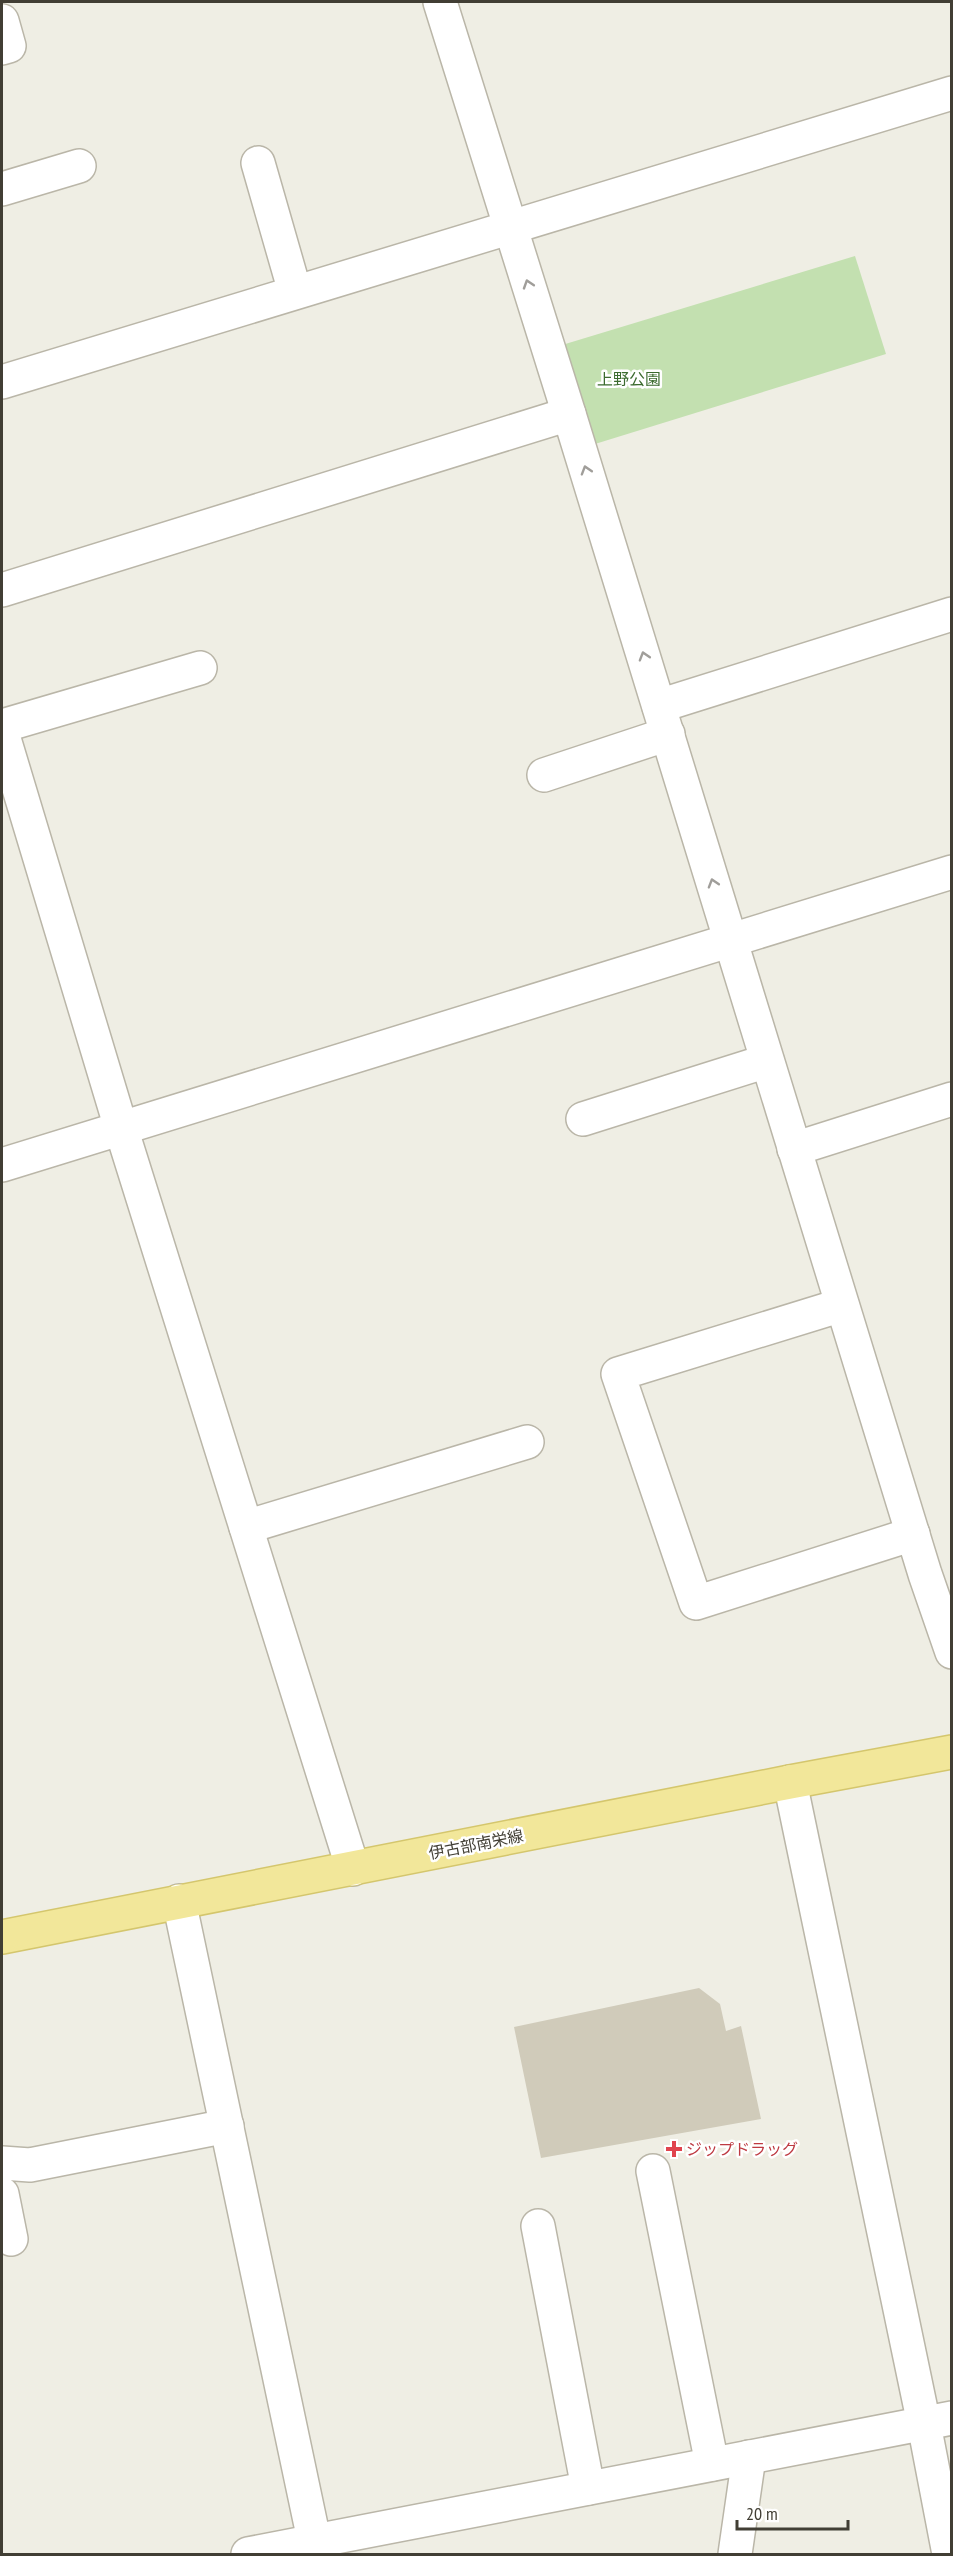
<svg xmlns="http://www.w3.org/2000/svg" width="953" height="2556" viewBox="0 0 953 2556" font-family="'PT Sans Narrow','Noto Sans JP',sans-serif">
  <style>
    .green { fill: #c3e0b0 }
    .building { fill: #d0cbba }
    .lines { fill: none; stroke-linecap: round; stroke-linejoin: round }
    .minor-casing { stroke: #bab6a8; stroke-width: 36 }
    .major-casing { stroke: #d4c66d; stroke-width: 36 }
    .minor { stroke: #fff; stroke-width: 33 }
    .major { stroke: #f2e79a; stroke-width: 33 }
    .oneway { stroke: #a09e9a }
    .health-dot { fill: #e0444e; stroke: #fff; stroke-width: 2 }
    .labels { text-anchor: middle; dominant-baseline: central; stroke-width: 5; stroke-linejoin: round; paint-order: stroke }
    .park-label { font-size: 16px; fill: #3c6b2f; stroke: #fff }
    .street-label { font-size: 16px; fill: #413e34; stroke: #fff }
    .health-label { font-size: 16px; fill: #be3a42; stroke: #fff; text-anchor: start }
  </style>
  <rect width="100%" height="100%" fill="#efeee4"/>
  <path class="green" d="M855,256L886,354L595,444L562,345Z"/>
  <path class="building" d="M699,1988L720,2004L726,2031L741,2026L761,2119L541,2158L514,2027Z"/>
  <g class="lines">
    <defs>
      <g id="minor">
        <path d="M440,2L569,414L925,1574L952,1652"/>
        <path d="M2,21L9,46L2,48"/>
        <path d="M258,163L295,292"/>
        <path d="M2,189L79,166"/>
        <path d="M2,382L952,93"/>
        <path d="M2,590L569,414"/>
        <path d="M659,706L952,614"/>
        <path d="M2,726L200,668"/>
        <path d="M2,732L121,1128L353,1869"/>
        <path d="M544,775L668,734"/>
        <path d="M583,1119L767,1061"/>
        <path d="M794,1149L952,1099"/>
        <path d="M2,1165L952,872"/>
        <path d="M842,1305L618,1374L696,1603L913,1534"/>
        <path d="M246,1527L527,1442"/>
        <path d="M790,1782L924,2424L949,2554"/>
        <path d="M179,1901L317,2554"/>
        <path d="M2,2163L30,2165L227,2126"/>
        <path d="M653,2171L712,2464"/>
        <path d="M2,2194L11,2239"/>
        <path d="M538,2226L588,2488"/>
        <path d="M248,2554L952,2418"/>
        <path d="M735,2554L749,2457"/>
      </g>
      <path id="major" d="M2,1937L790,1782L952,1752"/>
    </defs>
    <use href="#minor" class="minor-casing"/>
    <use href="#major" class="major-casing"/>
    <use href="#minor" class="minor"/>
    <use href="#major" class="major"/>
  </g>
  <defs><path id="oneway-chevron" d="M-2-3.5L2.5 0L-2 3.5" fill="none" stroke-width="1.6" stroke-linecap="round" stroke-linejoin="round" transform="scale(1.5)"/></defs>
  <g class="oneway">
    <use href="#oneway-chevron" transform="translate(528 284) rotate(-108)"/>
    <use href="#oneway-chevron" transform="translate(586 470) rotate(-107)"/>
    <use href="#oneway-chevron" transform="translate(644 656) rotate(-107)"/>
    <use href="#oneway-chevron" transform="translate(713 883) rotate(-107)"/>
  </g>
  <path class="health-dot" d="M671 2140h6v6h6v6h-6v6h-6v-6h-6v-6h6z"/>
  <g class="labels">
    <g class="park-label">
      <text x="629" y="379">上野公園</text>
    </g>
    <g class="street-label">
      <text transform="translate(476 1844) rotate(-11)">伊古部南栄線</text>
    </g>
    <g class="health-label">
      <text x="686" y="2149">ジップドラッグ</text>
    </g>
  </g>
  <rect width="953" height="2556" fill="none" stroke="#413e34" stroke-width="6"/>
  <path d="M737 2520v9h111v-9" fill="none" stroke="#413e34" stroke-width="3"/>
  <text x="746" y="2520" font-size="18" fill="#413e34" stroke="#ffffff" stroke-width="4.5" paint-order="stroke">20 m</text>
</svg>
